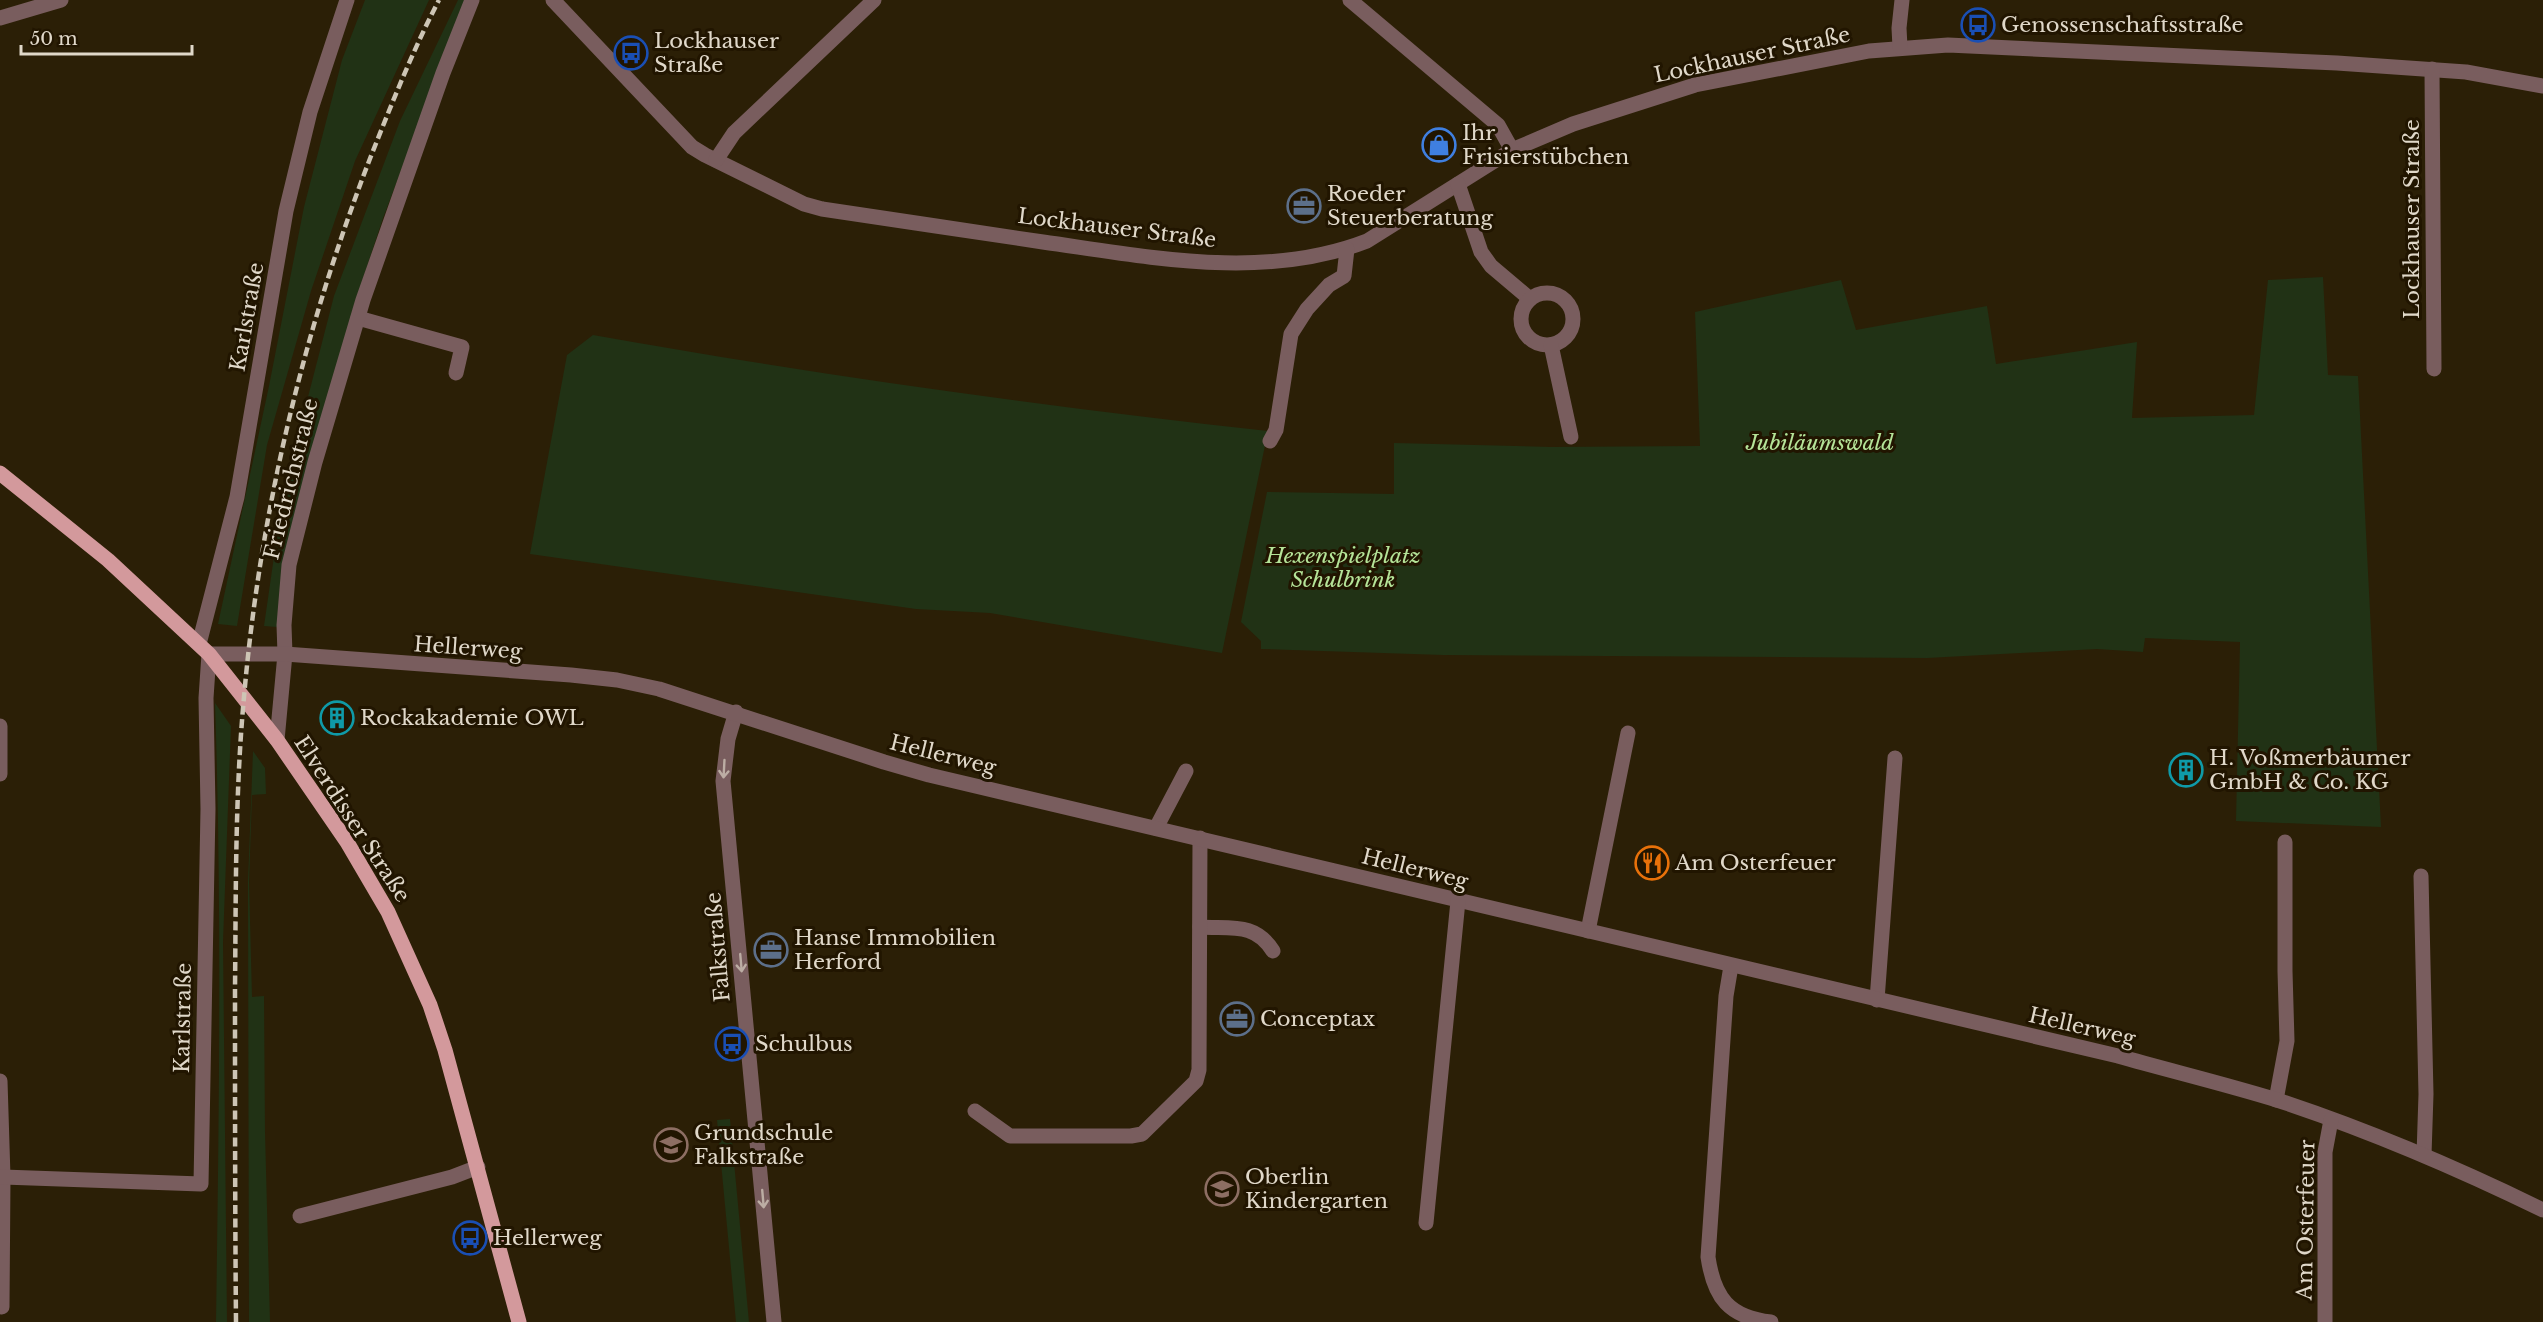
<svg xmlns="http://www.w3.org/2000/svg" width="2543" height="1322" viewBox="0 0 2543 1322" font-family="'Libre Baskerville',serif">
  <style>
    .green { fill: #213215 }
    .lines { fill: none; stroke-linecap: round; stroke-linejoin: round }
    .minor { stroke: #795d5e; stroke-width: 15 }
    .major { stroke: #d3999c; stroke-width: 15 }
    .rail { stroke: #cdc5b5; stroke-width: 4.5; stroke-dasharray: 9 4.5; stroke-linecap: butt }
    .oneway { stroke: #bcada4 }
    .labels { text-anchor: middle; dominant-baseline: central; stroke-width: 6; stroke-linejoin: round; paint-order: stroke }
    .poi-label { font-size: 21px; fill: #e0d8c9; stroke: #211500; text-anchor: start }
    .street-label { font-size: 21px; fill: #e0d8c9; stroke: #211500 }
    .park-label { font-size: 21px; font-style: italic; fill: #b5e498; stroke: #211500 }
  </style>
  <rect width="100%" height="100%" fill="#2b1f06"/>
  <g class="green">
    <path d="M365,0H429L355,161L311,291L267,445L237,626L218,624L269,386L304,207L342,60Z"/>
    <path d="M458,0H466L383,218L352,312L277,627L264,626L283,494L334,296L400,121Z"/>
    <path d="M2323,277L2328,375L2358,376L2381,827L2236,821L2240,642L2145,638L2143,652L2097,649L1927,658L1443,655L1261,649V641L1241,622L1267,492L1394,494V443L1551,447L1700,446L1695,312L1841,280L1856,330L1987,306L1996,364L2137,342L2132,418L2254,415L2268,280Z"/>
    <path d="M593,335C817,375 1042,406 1268,431L1222,653L990,613L916,609L530,554L567,355Z"/>
    <path d="M215,703L231,726L223,942L227,1322H216C219,1116 222,909 215,703Z"/>
    <path d="M253,751L265,768L266,794L252,795L249,882L252,997L264,996L265,1132L270,1322H249L248,882Z"/>
    <path d="M730,1119L749,1322H736L717,1120Z"/>
  </g>
  <g class="lines">
    <g class="minor">
      <path d="M553,0L692,147L705,155L804,204L822,209C896,220 969,231 1043,242C1149,257 1264,281 1367,241L1512,150L1573,124L1695,85L1869,51L1948,45L2337,63L2466,72L2543,86"/>
      <path d="M1350,0L1498,125L1512,150"/>
      <path d="M0,18L61,0"/>
      <path d="M1900,47L1899,28L1902,0"/>
      <path d="M2432,69L2434,369"/>
      <path d="M716,160L734,133L874,0"/>
      <path d="M1458,184L1481,252L1491,266L1530,299"/>
      <circle cx="1547" cy="319" r="26"/>
      <path d="M358,318L462,347L456,373"/>
      <path d="M1551,345L1571,437"/>
      <path d="M1270,441L1276,430L1291,334L1307,309L1329,285L1344,276L1347,249"/>
      <path d="M199,644L237,497L286,211L310,112L347,0"/>
      <path d="M736,712L728,739L723,781L774,1322"/>
      <path d="M0,726V774"/>
      <path d="M277,740L285,654L284,625L289,565L315,462L363,300L443,73L472,0"/>
      <path d="M1156,828L1186,771"/>
      <path d="M2421,876L2426,1094L2424,1155"/>
      <path d="M1200,927C1231,929 1255,922 1273,951"/>
      <path d="M1588,931L1628,733"/>
      <path d="M1731,966L1726,996L1708,1257C1714,1298 1729,1317 1771,1322"/>
      <path d="M1877,1000L1895,758"/>
      <path d="M0,1081L3,1177L2,1307"/>
      <path d="M2276,1100L2287,1041L2285,971V842"/>
      <path d="M975,1111L1010,1136H1131L1142,1134L1196,1081L1199,1070L1200,838"/>
      <path d="M3,1177L201,1184L208,809L206,698L209,654H285L571,675L617,680L659,689L884,762L929,775L2118,1056C2171,1071 2225,1084 2277,1100C2368,1130 2457,1168 2543,1210"/>
      <path d="M300,1216L452,1177L478,1167"/>
      <path d="M1426,1223L1458,901"/>
      <path d="M2325,1322V1152L2331,1120"/>
    </g>
    <path class="major" d="M0,473L108,560L209,654L277,740L347,842L388,912L430,1005L445,1050L519,1322"/>
    <path class="rail" d="M236,1322C235,1211 235,1100 235,989C236,891 235,794 244,697C260,512 304,329 371,156C392,103 413,50 439,0"/>
  </g>
  <defs><path id="oneway-shaft" d="M-6 0H5M1.5-3L5.5 0L1.5 3" fill="none" stroke-width="1.6" stroke-linecap="round" stroke-linejoin="round" transform="scale(1.5)"/></defs>
  <g class="oneway">
    <use href="#oneway-shaft" transform="translate(724 769) rotate(93)"/>
    <use href="#oneway-shaft" transform="translate(741 963) rotate(85)"/>
    <use href="#oneway-shaft" transform="translate(763 1199) rotate(85)"/>
  </g>
  <defs>
    <symbol id="bus-ring" viewBox="-11 -11 22 22"><circle r="9.5" fill="#211500" stroke="#1a4fb4" stroke-width="1.5"/><path d="M-5-6H5V4H4V6H2V4H-2V6H-4V4H-5ZM-3.5-4V0h7V-4ZM-3.5 1.2v1.5H-2V1.2ZM2 1.2v1.5H3.5V1.2Z" fill="#1a4fb4"/></symbol>
    <symbol id="shop-ring" viewBox="-11 -11 22 22"><circle r="9.5" fill="#211500" stroke="#3f7fe0" stroke-width="1.5"/><path d="M-5-2.5h2.3a2.7 3.5 0 0 1 5.4 0H5L5.5 6h-11ZM-1.5-2.5h3a1.5 2.3 0 0 0-3 0Z" fill="#3f7fe0"/></symbol>
    <symbol id="office-ring" viewBox="-11 -11 22 22"><circle r="9.5" fill="#211500" stroke="#5c6f8a" stroke-width="1.5"/><path d="M-6-3h4V-5.5h4V-3h4V5H-6ZM-1-4.5V-3h2v-1.5ZM-6 0V1H6V0Z" fill="#5c6f8a"/></symbol>
    <symbol id="building-ring" viewBox="-11 -11 22 22"><circle r="9.5" fill="#211500" stroke="#0f9aa8" stroke-width="1.5"/><path d="M-4-6H4V6H1V3H-1V6H-4ZM-2.5-4.3h1.7v1.8h-1.7ZM.8-4.3h1.7v1.8H.8ZM-2.5-1h1.7V.8h-1.7ZM.8-1h1.7V.8H.8Z" fill="#0f9aa8"/></symbol>
    <symbol id="restaurant-ring" viewBox="-11 -11 22 22"><circle r="9.5" fill="#211500" stroke="#e8710a" stroke-width="1.5"/><path d="M-5-6h1v4h1v-4h1v4h1v-4h1v5L-1.5 .5V6h-2V.5L-5-1ZM5-6V6H3V1.5H1.5Q1.5-4 5-6Z" fill="#e8710a"/></symbol>
    <symbol id="school-ring" viewBox="-11 -11 22 22"><circle r="9.5" fill="#211500" stroke="#8d6e63" stroke-width="1.5"/><path d="M0-5L7-2L0 1L-7-2ZM-4 1L0 2.5L4 1V4Q0 6-4 4Z" fill="#8d6e63"/></symbol>
  </defs>
  <g fill-rule="evenodd">
    <use href="#bus-ring" x="1959" y="6" width="38" height="38"/>
    <use href="#bus-ring" x="612" y="34" width="38" height="38"/>
    <use href="#shop-ring" x="1420" y="126" width="38" height="38"/>
    <use href="#office-ring" x="1285" y="187" width="38" height="38"/>
    <use href="#building-ring" x="318" y="699" width="38" height="38"/>
    <use href="#building-ring" x="2167" y="751" width="38" height="38"/>
    <use href="#restaurant-ring" x="1633" y="844" width="38" height="38"/>
    <use href="#office-ring" x="752" y="931" width="38" height="38"/>
    <use href="#office-ring" x="1218" y="1000" width="38" height="38"/>
    <use href="#bus-ring" x="713" y="1025" width="38" height="38"/>
    <use href="#school-ring" x="652" y="1126" width="38" height="38"/>
    <use href="#school-ring" x="1203" y="1170" width="38" height="38"/>
    <use href="#bus-ring" x="451" y="1219" width="38" height="38"/>
  </g>
  <g class="labels">
    <g class="poi-label">
      <text x="2001" y="25">Genossenschaftsstraße</text>
      <text x="654" y="41">Lockhauser<tspan x="654" dy="24">Straße</tspan></text>
      <text x="1462" y="133">Ihr<tspan x="1462" dy="24">Frisierstübchen</tspan></text>
      <text x="1327" y="194">Roeder<tspan x="1327" dy="24">Steuerberatung</tspan></text>
      <text x="360" y="718">Rockakademie OWL</text>
      <text x="2209" y="758">H. Voßmerbäumer<tspan x="2209" dy="24">GmbH &amp; Co. KG</tspan></text>
      <text x="1675" y="863">Am Osterfeuer</text>
      <text x="794" y="938">Hanse Immobilien<tspan x="794" dy="24">Herford</tspan></text>
      <text x="1260" y="1019">Conceptax</text>
      <text x="755" y="1044">Schulbus</text>
      <text x="694" y="1133">Grundschule<tspan x="694" dy="24">Falkstraße</tspan></text>
      <text x="1245" y="1177">Oberlin<tspan x="1245" dy="24">Kindergarten</tspan></text>
      <text x="493" y="1238">Hellerweg</text>
    </g>
    <g class="street-label">
      <text transform="translate(1752 55) rotate(-12)">Lockhauser Straße</text>
      <text transform="translate(2412 219) rotate(-90)">Lockhauser Straße</text>
      <text transform="translate(1117 228) rotate(7)">Lockhauser Straße</text>
      <text transform="translate(247 317) rotate(-80)">Karlstraße</text>
      <text transform="translate(291 479) rotate(-76)">Friedrichstraße</text>
      <text transform="translate(468 648) rotate(4)">Hellerweg</text>
      <text transform="translate(943 755) rotate(14)">Hellerweg</text>
      <text transform="translate(352 819) rotate(57)">Elverdisser Straße</text>
      <text transform="translate(1415 869) rotate(14)">Hellerweg</text>
      <text transform="translate(718 947) rotate(-95)">Falkstraße</text>
      <text transform="translate(183 1018) rotate(-89)">Karlstraße</text>
      <text transform="translate(2082 1027) rotate(13)">Hellerweg</text>
      <text transform="translate(2306 1220) rotate(-89)">Am Osterfeuer</text>
    </g>
    <g class="park-label">
      <text x="1820" y="443">Jubiläumswald</text>
      <text x="1343" y="556">Hexenspielplatz<tspan x="1343" dy="24">Schulbrink</tspan></text>
    </g>
  </g>
  <path d="M21 45v9h171v-9" fill="none" stroke="#e0d8c9" stroke-width="3"/>
  <text x="30" y="45" font-size="18" fill="#e0d8c9" stroke="#211500" stroke-width="4.5" paint-order="stroke">50 m</text>
</svg>
